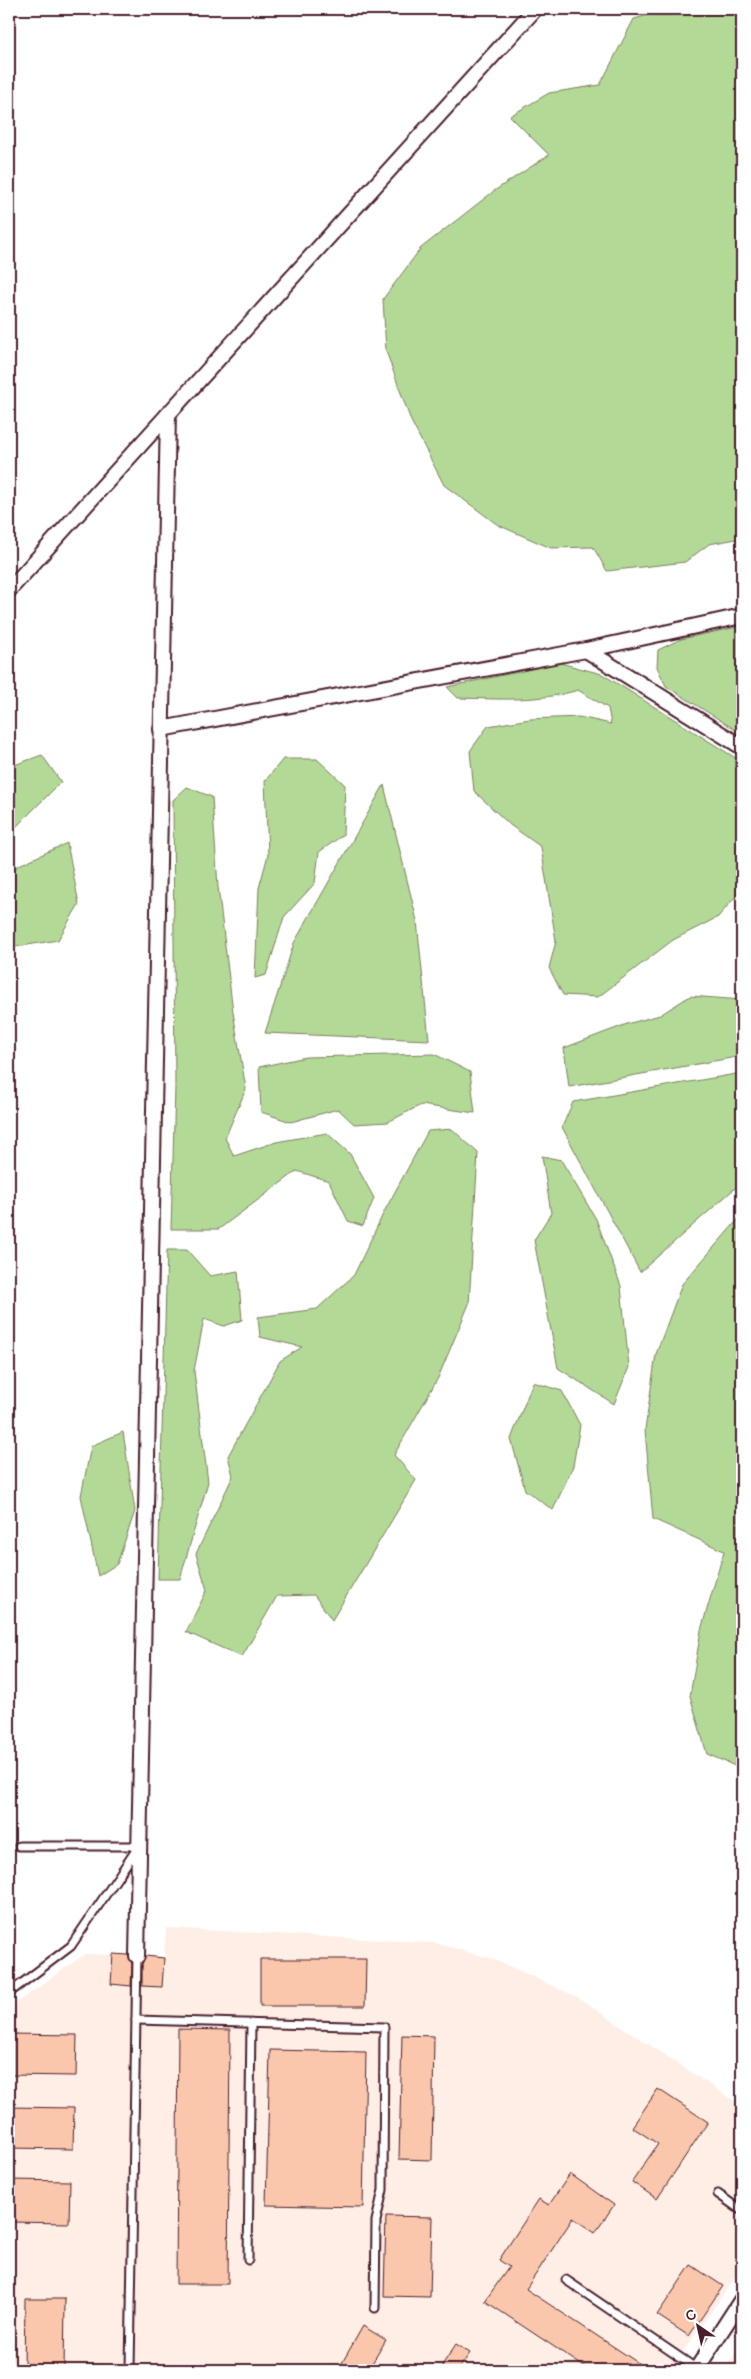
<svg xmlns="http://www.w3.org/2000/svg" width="751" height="2379" viewBox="0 0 751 2379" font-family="'Balsamiq Sans',sans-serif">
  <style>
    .built { fill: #feeee6 }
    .green { fill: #b2da96; stroke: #7e7c60 }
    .building { fill: #fbc7ac; stroke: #4a1f2b }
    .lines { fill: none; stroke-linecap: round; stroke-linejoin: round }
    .service-casing { stroke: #4a1f2b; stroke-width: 11 }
    .minor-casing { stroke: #4a1f2b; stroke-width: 18 }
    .service { stroke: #fff; stroke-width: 7 }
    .minor { stroke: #fff; stroke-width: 14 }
  </style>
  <rect width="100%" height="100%" fill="#fff"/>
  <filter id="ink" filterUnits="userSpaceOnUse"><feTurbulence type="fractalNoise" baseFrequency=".02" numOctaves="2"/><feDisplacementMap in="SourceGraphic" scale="10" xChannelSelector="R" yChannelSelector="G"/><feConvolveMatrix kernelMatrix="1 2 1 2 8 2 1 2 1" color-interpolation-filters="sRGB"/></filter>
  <g filter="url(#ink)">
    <g class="built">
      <path d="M166,1928L435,1943L493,1959L577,1997L742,2106V2267L671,2370H9V2008L85,1954L164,1957Z"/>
      <path d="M742,2343V2370H724Z"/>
    </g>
    <g class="green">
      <path d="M670,9H742V538L709,544L685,562L607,571L593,547L551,548L498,525L444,485L411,421L386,351L383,299L421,248L494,191L549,155L510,116L549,93L600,85L634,19Z"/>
      <path d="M742,626V734L666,686L657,667L658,650L681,639Z"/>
      <path d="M560,663L602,674L742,762V889L718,917L673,940L598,997L563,995L549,968L556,941L541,847L510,825L474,791L470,751L488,726L530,719L579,717L611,724L608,708L578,690C539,702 499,699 458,698L447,687Z"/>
      <path d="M42,755L61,782L9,834V767Z"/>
      <path d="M283,759H317L345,785L343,835L319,852L315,883L284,917L266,975L255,978L259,888L268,855L265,781Z"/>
      <path d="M384,785L417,921L429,1040L265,1033L294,943Z"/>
      <path d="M187,787L212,797L218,887L233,1012L246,1089L225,1138L234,1156L276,1142L327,1133L350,1154L374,1198L363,1226L348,1221L329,1181L297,1171L219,1229H171L175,1087L173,800Z"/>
      <path d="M67,843L79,904L58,940L9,948V879L17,866Z"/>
      <path d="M690,996L742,1000V1056L569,1087L564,1048L627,1024L660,1015Z"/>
      <path d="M434,1054L470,1072L475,1113L421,1105L388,1122L354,1124L338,1109L291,1122L261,1112L259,1067L306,1057Z"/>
      <path d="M742,1073V1182L640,1272L562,1127L573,1102Z"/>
      <path d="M452,1129L478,1153L469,1304L438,1378L394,1455L416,1480L332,1620L314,1595L277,1596L242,1657L186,1632L207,1590L196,1554L233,1476L228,1456L280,1361L302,1347L260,1337L258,1317L317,1309L354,1275L384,1212L428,1131Z"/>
      <path d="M542,1156L561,1160L596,1219L621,1286L629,1367L614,1404L558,1368L534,1240L551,1213Z"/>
      <path d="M742,1215V1769L707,1754L690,1696L701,1630L724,1551L653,1519L645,1430L656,1354L682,1284Z"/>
      <path d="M167,1250H187L210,1276L238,1271L242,1320L224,1326L204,1319L194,1371L208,1482L180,1579H158Z"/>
      <path d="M533,1382L562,1391L580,1425L573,1466L553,1510L525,1490L511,1439Z"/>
      <path d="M123,1432L135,1511L117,1564L98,1576L81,1496L91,1446Z"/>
    </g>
    <g class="building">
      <path d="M113,1954L128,1955L132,1963L131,1986L111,1984Z"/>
      <path d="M146,1956L164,1958L162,1987L142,1986V1963Z"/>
      <path d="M260,1959H366L365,2006H260Z"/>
      <path d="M178,2029L230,2030L228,2284H176Z"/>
      <path d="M9,2034L77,2035L76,2076L9,2075Z"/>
      <path d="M402,2035L434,2036L432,2160L399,2159Z"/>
      <path d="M270,2050L366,2052L363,2207L266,2205Z"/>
      <path d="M658,2089L708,2122L657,2199L632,2182L658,2144L632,2127Z"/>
      <path d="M9,2107L74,2108L73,2149L9,2148Z"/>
      <path d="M570,2174L614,2205L595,2233L573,2218L526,2289L649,2370H589L485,2301L509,2267L499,2260L539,2199L549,2205Z"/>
      <path d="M9,2180L70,2181L69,2223L9,2222Z"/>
      <path d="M386,2216L432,2217L430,2297L384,2296Z"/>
      <path d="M691,2265L723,2286L689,2336L657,2315Z"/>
      <path d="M25,2299H65L64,2370H24Z"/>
      <path d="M363,2326L386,2340L368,2370H338Z"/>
      <path d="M456,2344L470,2353L458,2370H439Z"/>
    </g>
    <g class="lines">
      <defs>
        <g id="service">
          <path d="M19,1846H139"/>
          <path d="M9,1993L71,1946L136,1850"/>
          <path d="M136,2020L384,2027L383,2190L376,2221L375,2308"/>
          <path d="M718,2194L742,2211"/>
          <path d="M248,2260L251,2024"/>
          <path d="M566,2280L697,2369"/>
          <path d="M130,2370L137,1956"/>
        </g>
        <g id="minor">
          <path d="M9,590L535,9"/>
          <path d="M586,650L742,747"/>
          <path d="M161,729L586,650L742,616"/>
          <path d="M137,1956L168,414"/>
          <path d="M696,2370L742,2299"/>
        </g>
      </defs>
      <use href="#service" class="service-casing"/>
      <use href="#minor" class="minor-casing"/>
      <use href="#service" class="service"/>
      <use href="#minor" class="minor"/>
    </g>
  </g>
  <rect width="751" height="2379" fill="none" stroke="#fff" stroke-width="30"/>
  <rect x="15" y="15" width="721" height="2349" fill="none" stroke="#4a1f2b" stroke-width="2" filter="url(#ink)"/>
  <g transform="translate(698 2326) rotate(326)" stroke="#ffffff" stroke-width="4" paint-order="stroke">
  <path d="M0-4L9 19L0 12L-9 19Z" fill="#4a1f2b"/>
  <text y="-8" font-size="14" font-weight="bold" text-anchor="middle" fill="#4a1f2b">С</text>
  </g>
</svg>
